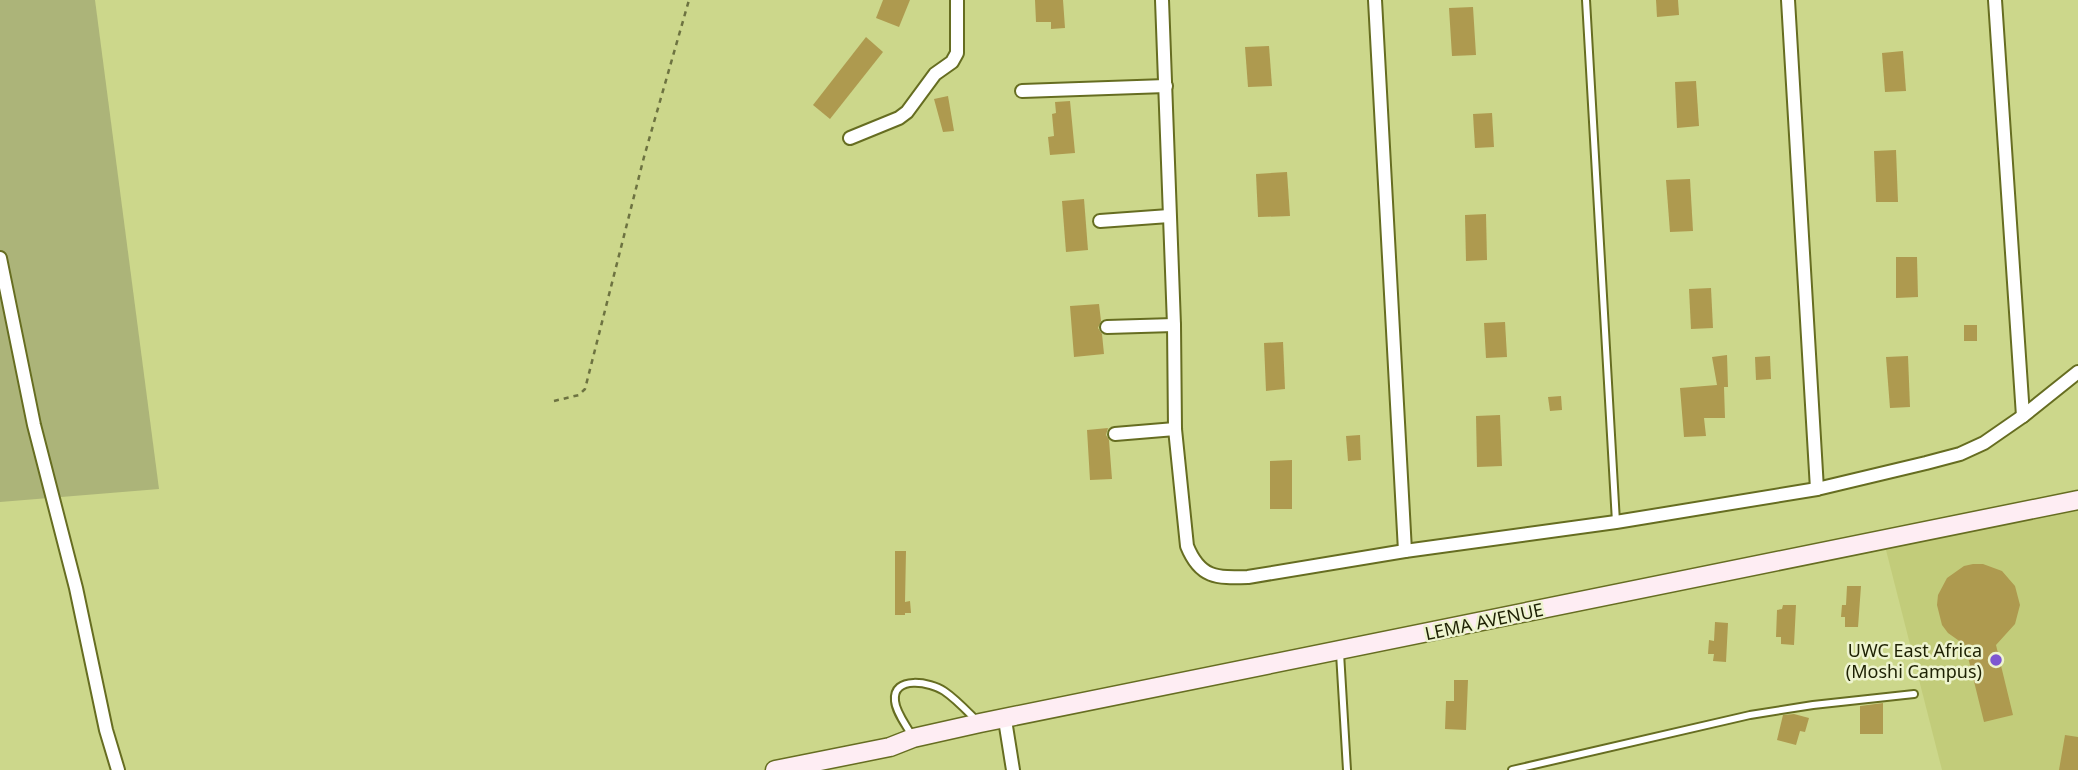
<svg xmlns="http://www.w3.org/2000/svg" width="2078" height="770" viewBox="0 0 2078 770" font-family="'Noto Sans',sans-serif">
  <style>
    .built { fill: #c2cc7a }
    .green { fill: #acb479 }
    .building { fill: #ae9a4f }
    .lines { fill: none; stroke-linecap: round; stroke-linejoin: round }
    .lane-casing { stroke: #666d21; stroke-width: 10 }
    .street-casing { stroke: #666d21; stroke-width: 16 }
    .secondary-casing { stroke: #666d21; stroke-width: 21 }
    .path { stroke: #6d7341; stroke-width: 2.5; stroke-dasharray: 5 5; stroke-linecap: butt }
    .lane { stroke: #fff; stroke-width: 6 }
    .street { stroke: #fff; stroke-width: 12 }
    .secondary { stroke: #feedf3; stroke-width: 18 }
    .poi-dot { fill: #7e57d1; stroke: #eef4cf; stroke-width: 2.5 }
    .labels { text-anchor: middle; dominant-baseline: central; stroke-width: 5; stroke-linejoin: round; paint-order: stroke }
    .street-label { font-size: 18px; fill: #1e2103; stroke: #eef4cf }
    .poi-label { font-size: 18px; fill: #1e2103; stroke: #eef4cf; text-anchor: end }
  </style>
  <rect width="100%" height="100%" fill="#ccd78b"/>
  <path class="built" d="M2078,509V770H1942L1886,550Z"/>
  <path class="green" d="M0,0H95L159,489L0,502Z"/>
  <g class="building">
    <path d="M883,0H910L899,27L876,18Z"/>
    <path d="M1035,0H1063L1065,28L1051,29V22H1036Z"/>
    <path d="M1656,0H1678L1679,15L1657,17Z"/>
    <path d="M1473,7L1476,55L1452,56L1449,8Z"/>
    <path d="M866,37L883,52L830,119L813,105Z"/>
    <path d="M1269,46L1272,86L1248,87L1245,47Z"/>
    <path d="M1903,51L1906,91L1885,92L1882,53Z"/>
    <path d="M1696,81L1699,126L1677,128L1675,82Z"/>
    <path d="M948,96L954,131L943,132L934,99Z"/>
    <path d="M1070,101L1075,153L1050,155L1048,137L1054,136L1052,114L1056,113L1055,102Z"/>
    <path d="M1492,113L1494,147L1475,148L1473,114Z"/>
    <path d="M1896,150L1898,202H1876L1874,151Z"/>
    <path d="M1287,172L1290,216L1258,217L1256,174Z"/>
    <path d="M1690,179L1693,231L1670,232L1666,180Z"/>
    <path d="M1084,199L1088,250L1066,252L1062,201Z"/>
    <path d="M1486,214L1487,260L1466,261L1465,215Z"/>
    <path d="M1896,257H1917L1918,297L1896,298Z"/>
    <path d="M1711,288L1713,328L1691,329L1689,289Z"/>
    <path d="M1099,304L1101,321L1098,328L1102,334L1104,354L1074,357L1070,306Z"/>
    <path d="M1505,322L1507,357L1486,358L1484,323Z"/>
    <rect x="1964" y="325" width="13" height="16"/>
    <path d="M1283,342L1285,389L1266,391L1264,343Z"/>
    <path d="M1727,355L1728,387H1724L1725,418H1704L1706,436L1684,437L1680,388L1717,385L1712,357Z"/>
    <path d="M1770,356L1771,379L1756,380L1755,357Z"/>
    <path d="M1908,356L1910,407L1890,408L1886,357Z"/>
    <path d="M1561,396L1562,410L1550,411L1548,397Z"/>
    <path d="M1500,415L1502,466L1477,467L1476,416Z"/>
    <path d="M1108,428L1106,435L1109,440L1112,479L1090,480L1087,430Z"/>
    <path d="M1360,435L1361,460L1348,461L1346,436Z"/>
    <path d="M1292,460V509H1270V461Z"/>
    <path d="M895,551H906L905,602L910,601L911,613H905V615H895Z"/>
    <path d="M1973,564H1983L2002,571L2015,586L2020,605L2015,624L1996,645L2013,715L1984,722L1965,645L1948,633L1942,625L1937,605L1938,595L1947,578L1964,566Z"/>
    <path d="M1847,586H1861L1858,627H1845V617H1841L1842,605H1846Z"/>
    <path d="M1783,605H1796L1794,645L1781,644V637H1776L1777,610L1782,609Z"/>
    <path d="M1715,622L1728,623L1726,662L1713,661L1714,654H1708L1709,640L1714,641Z"/>
    <path d="M1454,680H1468L1466,730L1445,729L1446,701H1454Z"/>
    <path d="M1883,703V734H1860V706Z"/>
    <path d="M1794,714L1809,718L1805,732L1800,731L1796,745L1777,740L1783,715Z"/>
    <path d="M2065,735L2078,737V770H2059Z"/>
  </g>
  <g class="lines">
    <defs>
      <g id="lane">
        <path d="M1586,0L1616,522"/>
        <path d="M1340,653L1347,770"/>
        <path d="M912,736C907,726 896,713 895,701C892,675 931,682 944,691C956,699 967,711 977,721"/>
        <path d="M1512,770L1750,715L1813,705L1914,694"/>
      </g>
      <g id="street">
        <path d="M1162,0L1174,325L1175,429L1187,546C1200,578 1216,578 1248,577L1405,551L1616,522L1817,489L1926,463L1960,454L1984,443L2023,416L2078,372"/>
        <path d="M1375,0L1405,551"/>
        <path d="M1788,0L1817,489"/>
        <path d="M1995,0L2023,416"/>
        <path d="M1022,91L1166,86"/>
        <path d="M850,138L899,118L907,112L935,74L952,62L957,53V0"/>
        <path d="M1100,221L1169,216"/>
        <path d="M0,258L34,425L76,588L106,730L118,770"/>
        <path d="M1107,327L1174,325"/>
        <path d="M1115,434L1175,429"/>
        <path d="M1005,720L1013,770"/>
      </g>
      <path id="secondary" d="M775,770L890,747L913,738L980,723L2078,500"/>
    </defs>
    <use href="#lane" class="lane-casing"/>
    <use href="#street" class="street-casing"/>
    <use href="#secondary" class="secondary-casing"/>
    <path class="path" d="M554,401L579,395L585,389L644,157L689,0"/>
    <use href="#lane" class="lane"/>
    <use href="#street" class="street"/>
    <use href="#secondary" class="secondary"/>
  </g>
  <circle class="poi-dot" cx="1996" cy="660" r="7"/>
  <g class="labels">
    <g class="street-label">
      <text transform="translate(1484 621) rotate(-12)">LEMA AVENUE</text>
    </g>
    <g class="poi-label">
      <text x="1982" y="650">UWC East Africa<tspan x="1982" dy="21">(Moshi Campus)</tspan></text>
    </g>
  </g>
</svg>
